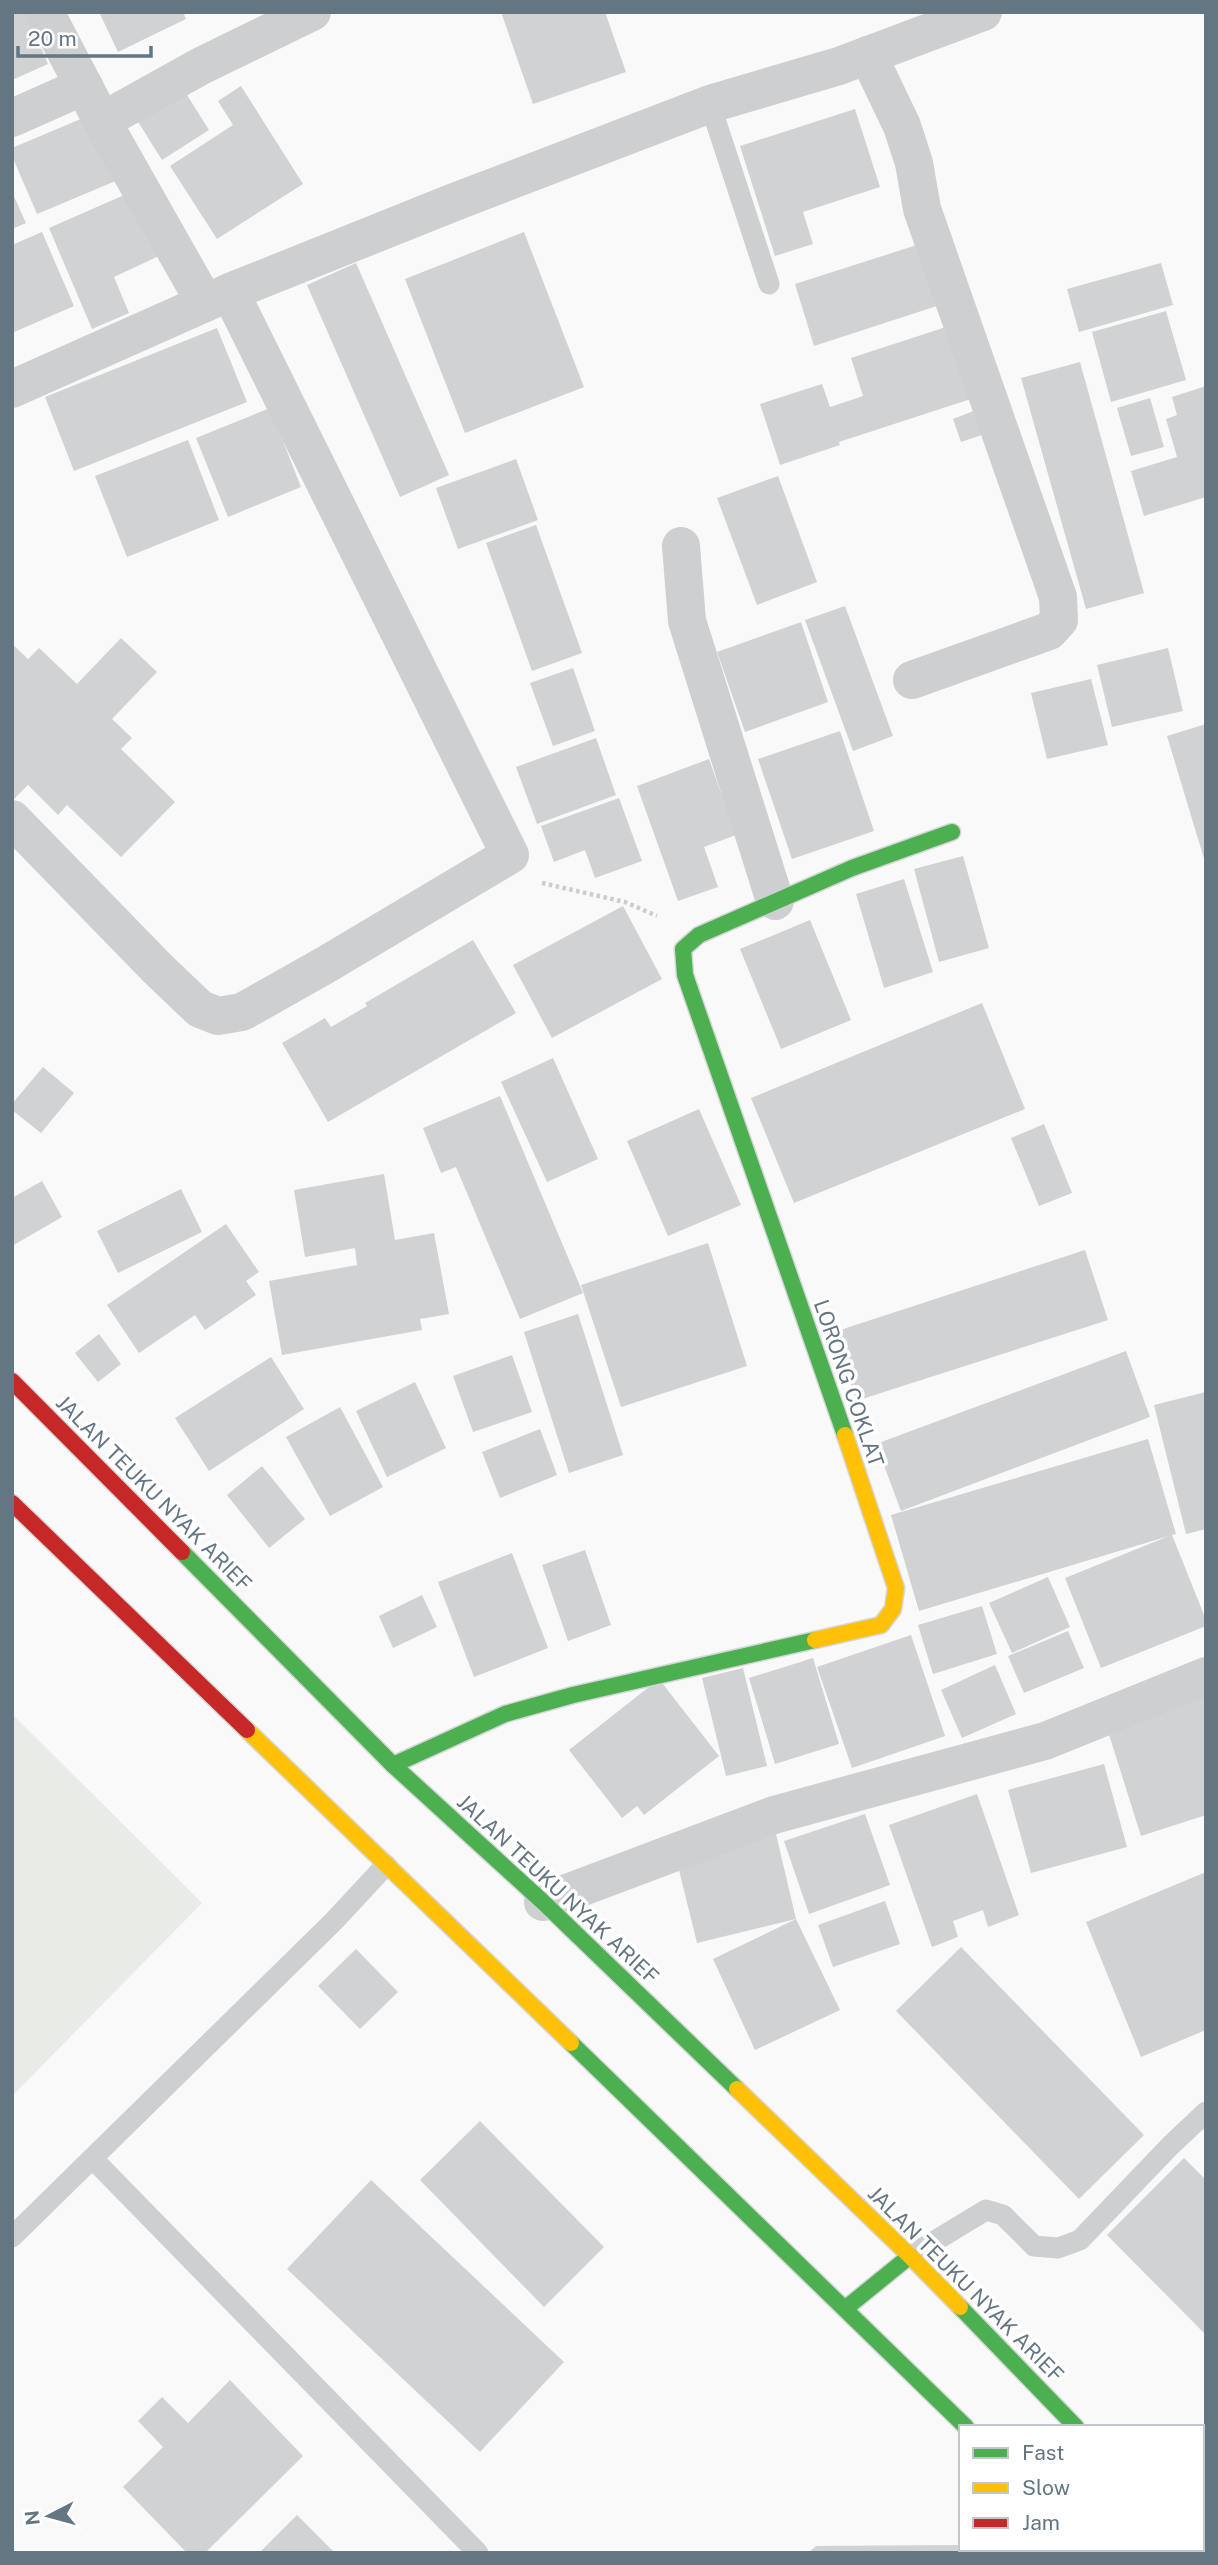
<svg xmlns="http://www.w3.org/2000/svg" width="1218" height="2565" viewBox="0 0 1218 2565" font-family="'Public Sans',sans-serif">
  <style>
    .green { fill: #e8ebe6 }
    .building { fill: #d0d2d3 }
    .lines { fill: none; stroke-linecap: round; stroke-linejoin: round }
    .fast-casing { stroke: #d5d6d7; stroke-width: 19 }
    .slow-casing { stroke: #d5d6d7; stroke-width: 19 }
    .jam-casing { stroke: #d5d6d7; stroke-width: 19 }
    .path { stroke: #cbcccd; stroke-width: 4.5; stroke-dasharray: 3.5 3.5; stroke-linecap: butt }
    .lane { stroke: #cecfd0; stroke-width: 21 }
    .street { stroke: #cecfd0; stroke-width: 38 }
    .fast { stroke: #4caf50; stroke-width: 16 }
    .slow { stroke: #ffc107; stroke-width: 16 }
    .jam { stroke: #c62828; stroke-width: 16 }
    .labels { text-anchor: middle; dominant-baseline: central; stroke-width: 7; stroke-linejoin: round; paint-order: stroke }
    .street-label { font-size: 21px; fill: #657683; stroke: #fff }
  </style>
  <rect width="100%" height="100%" fill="#f9f9f9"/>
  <path class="green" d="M12,1714L202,1903L12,2096Z"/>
  <g class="building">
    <path d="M12,12H26L48,64L12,80Z"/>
    <path d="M99,12H183L186,19L118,52Z"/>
    <path d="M501,12H605L626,72L533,104Z"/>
    <path d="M241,86L303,184L217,239L170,166L233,125L218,101Z"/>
    <path d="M182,87L209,130L162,160L135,117Z"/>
    <path d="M855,109L880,187L803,212L813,244L775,256L740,146Z"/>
    <path d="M90,115L118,180L37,214L12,156V148Z"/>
    <path d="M12,192L26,223L12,229Z"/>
    <path d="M131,192L159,256L114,277L129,313L92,329L49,228Z"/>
    <path d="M42,232L74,306L12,333V245Z"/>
    <path d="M524,232L584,387L465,433L405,279Z"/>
    <path d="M920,244L940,305L814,346L795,284Z"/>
    <path d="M356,263L449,475L400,497L307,285Z"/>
    <path d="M1161,263L1173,305L1079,332L1067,289Z"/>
    <path d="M1166,311L1186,380L1111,402L1092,332Z"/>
    <path d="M946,327L980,396L839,442L840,445L780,465L760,404L822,384L830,407L863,396L851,358Z"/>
    <path d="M217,328L247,402L74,471L45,397Z"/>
    <path d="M1080,362L1144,593L1086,609L1021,378Z"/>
    <path d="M1206,386V497L1144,516L1131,471L1177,457L1166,419L1177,415L1172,397Z"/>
    <path d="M1150,398L1164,447L1131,456L1117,408Z"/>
    <path d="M270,408L301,487L228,517L196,438Z"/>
    <path d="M981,408L991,432L961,442L953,419Z"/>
    <path d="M188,440L219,520L127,557L95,476Z"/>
    <path d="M516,459L538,520L458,549L436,488Z"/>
    <path d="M778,476L817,582L757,605L717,498Z"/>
    <path d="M536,525L582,653L532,671L486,543Z"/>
    <path d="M845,606L893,736L853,751L805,620Z"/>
    <path d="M801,622L828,702L745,732L717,652Z"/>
    <path d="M121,638L157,672L112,719L132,738L121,749L175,802L121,857L67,805L58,815L28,785L12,801V644L28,659L39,648L77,684Z"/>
    <path d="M1168,648L1183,711L1112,727L1097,665Z"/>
    <path d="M573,668L595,731L553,746L530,683Z"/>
    <path d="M1091,679L1108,745L1047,759L1031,693Z"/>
    <path d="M1206,724V862H1205L1167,736Z"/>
    <path d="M840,731L874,831L792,859L758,759Z"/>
    <path d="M596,738L616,795L537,824L516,767Z"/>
    <path d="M709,759L736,835L704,847L718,887L678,901L637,786Z"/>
    <path d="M619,798L642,861L595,878L585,850L554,862L541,826Z"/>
    <path d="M963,856L989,948L939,962L914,869Z"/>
    <path d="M904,879L933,972L884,988L856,894Z"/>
    <path d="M623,906L662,979L552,1038L513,965Z"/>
    <path d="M810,920L851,1020L781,1049L740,949Z"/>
    <path d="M473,940L516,1013L328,1122L282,1043L325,1018L331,1027L367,1006L365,1003Z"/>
    <path d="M982,1003L1025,1109L794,1203L751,1098Z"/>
    <path d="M553,1058L598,1159L547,1182L501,1082Z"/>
    <path d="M43,1067L74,1093L41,1133L12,1110V1104Z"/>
    <path d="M500,1096L583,1293L520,1319L456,1167L441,1173L423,1128Z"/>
    <path d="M699,1109L741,1205L668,1236L627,1141Z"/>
    <path d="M1044,1124L1072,1193L1039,1206L1011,1138Z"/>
    <path d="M384,1174L395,1240L434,1233L449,1314L420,1319L422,1330L282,1355L269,1281L357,1265L355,1248L305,1257L294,1190Z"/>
    <path d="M42,1181L62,1217L12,1246V1198Z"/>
    <path d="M181,1189L202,1232L118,1273L97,1231Z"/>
    <path d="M226,1224L259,1272L246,1281L256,1295L205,1330L195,1315L139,1353L107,1305Z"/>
    <path d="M708,1243L747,1366L621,1407L581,1285Z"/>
    <path d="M1085,1250L1108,1320L856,1401L834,1332Z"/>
    <path d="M578,1314L623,1455L569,1473L524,1332Z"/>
    <path d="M99,1334L121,1364L98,1382L75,1353Z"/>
    <path d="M1126,1351L1150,1417L901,1511L876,1444Z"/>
    <path d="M512,1355L532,1412L473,1432L453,1376Z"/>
    <path d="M271,1357L304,1409L209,1471L175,1418Z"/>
    <path d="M415,1382L446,1448L387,1477L356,1411Z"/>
    <path d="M1206,1392V1529L1186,1534L1154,1405Z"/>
    <path d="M340,1407L383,1487L330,1516L286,1437Z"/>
    <path d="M540,1429L557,1475L500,1498L482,1452Z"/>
    <path d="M1148,1439L1176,1534L1172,1535L1206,1620V1626L1101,1668L1065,1578L1169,1536L919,1611L891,1515Z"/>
    <path d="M262,1466L305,1519L269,1548L227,1495Z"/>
    <path d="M585,1550L611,1625L568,1641L542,1565Z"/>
    <path d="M512,1553L548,1648L474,1677L438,1582Z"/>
    <path d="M1048,1577L1070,1627L1012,1653L989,1603Z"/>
    <path d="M422,1595L437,1627L393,1648L379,1616Z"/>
    <path d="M982,1606L997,1654L933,1674L918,1625Z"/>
    <path d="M1068,1631L1084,1668L1024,1693L1008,1656Z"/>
    <path d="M911,1635L945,1736L852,1768L817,1667Z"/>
    <path d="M813,1658L839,1744L775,1764L749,1678Z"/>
    <path d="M995,1665L1016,1714L962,1738L941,1690Z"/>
    <path d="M743,1668L767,1766L726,1776L702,1678Z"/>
    <path d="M659,1679L719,1756L644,1815L637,1806L622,1818L569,1750Z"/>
    <path d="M1206,1692V1815L1141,1836L1106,1725Z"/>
    <path d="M1104,1764L1127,1847L1031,1873L1008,1790Z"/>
    <path d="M977,1794L1019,1915L988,1927L983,1910L953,1921L958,1937L932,1947L889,1825Z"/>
    <path d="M865,1814L890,1885L809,1914L784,1841Z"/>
    <path d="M776,1834L796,1919L840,2010L755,2050L713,1959L796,1919L697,1943L676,1858Z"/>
    <path d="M1206,1872V2030L1141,2057L1086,1922Z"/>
    <path d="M885,1901L900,1944L833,1967L818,1925Z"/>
    <path d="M961,1947L1144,2135L1079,2199L896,2011Z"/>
    <path d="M356,1949L398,1992L360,2029L318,1986Z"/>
    <path d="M480,2121L604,2247L544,2307L420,2180Z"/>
    <path d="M1184,2158L1206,2180V2335L1107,2235Z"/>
    <path d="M371,2180L564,2362L480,2452L287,2269Z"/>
    <path d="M230,2380L303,2456L205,2553H187L123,2487L163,2447L138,2421L162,2397L188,2423Z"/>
    <path d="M297,2515L335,2553H259Z"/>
    <path d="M961,2545V2549H1008V2553H808L816,2546Z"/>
  </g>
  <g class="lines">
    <defs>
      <g id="fast">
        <path d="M845,1435L685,975L683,949L699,935L852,868L952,832"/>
        <path d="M182,1552L393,1765L543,1902L737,2089"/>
        <path d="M393,1765L505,1714L573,1695L815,1640"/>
        <path d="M571,2043L966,2427"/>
        <path d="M960,2307L1076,2427"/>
        <path d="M846,2308L910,2256"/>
        <path d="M1090,2549L1093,2553"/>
        <path d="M1192,2549L1196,2553"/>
      </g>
      <g id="slow">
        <path d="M815,1640L881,1625L893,1609L896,1588L845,1435"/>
        <path d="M247,1730L571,2043"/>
        <path d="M737,2089L910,2256L960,2307"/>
      </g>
      <g id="jam">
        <path d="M12,1381L182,1552"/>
        <path d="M12,1503L247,1730"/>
      </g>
    </defs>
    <use href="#fast" class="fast-casing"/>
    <use href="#slow" class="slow-casing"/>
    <use href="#jam" class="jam-casing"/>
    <path class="path" d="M542,883L625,902L657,916"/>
    <g class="lane">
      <path d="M710,104L769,284"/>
      <path d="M93,2159L478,2553"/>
      <path d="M12,2237L334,1921L386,1865"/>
      <path d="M910,2256L986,2210L1003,2215L1034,2246L1058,2248L1080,2240L1170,2146L1206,2112"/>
    </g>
    <g class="street">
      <path d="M45,12L102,121L205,303"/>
      <path d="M868,55L902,126L914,163L922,209L1058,597L1059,620L1049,631L912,680"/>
      <path d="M12,118L84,86"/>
      <path d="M102,121L201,66L312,12"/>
      <path d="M12,389L230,292L452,203L710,104L839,66L983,12"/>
      <path d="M681,546L687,621L775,901"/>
      <path d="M12,819L158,969L200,1009L218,1016L242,1012L327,964L510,855L230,292"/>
      <path d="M543,1902L774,1815L1045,1741L1206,1676"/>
    </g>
    <use href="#fast" class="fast"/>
    <use href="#slow" class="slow"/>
    <use href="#jam" class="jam"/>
  </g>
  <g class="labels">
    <g class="street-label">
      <text transform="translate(849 1383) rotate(71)">LORONG COKLAT</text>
      <text transform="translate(154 1493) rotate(45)">JALAN TEUKU NYAK ARIEF</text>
      <text transform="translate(558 1889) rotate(43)">JALAN TEUKU NYAK ARIEF</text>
      <text transform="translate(966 2284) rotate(45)">JALAN TEUKU NYAK ARIEF</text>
    </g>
  </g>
  <rect width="1218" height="2565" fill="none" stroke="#657683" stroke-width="28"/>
  <rect x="959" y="2425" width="245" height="126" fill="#ffffff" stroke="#c1c8cd" stroke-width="2"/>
  <rect x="973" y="2448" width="35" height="10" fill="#4caf50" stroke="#c1c8cd" stroke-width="2"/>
  <text x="1022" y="2460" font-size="21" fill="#657683">Fast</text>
  <rect x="973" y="2483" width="35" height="10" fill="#ffc107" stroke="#c1c8cd" stroke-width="2"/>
  <text x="1022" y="2495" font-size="21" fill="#657683">Slow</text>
  <rect x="973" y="2518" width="35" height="10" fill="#c62828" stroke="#c1c8cd" stroke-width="2"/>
  <text x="1022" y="2530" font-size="21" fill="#657683">Jam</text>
  <g transform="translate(49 2516) rotate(264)" stroke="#ffffff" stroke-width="5" paint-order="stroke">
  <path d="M0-5L12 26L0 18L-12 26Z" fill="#657683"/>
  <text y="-10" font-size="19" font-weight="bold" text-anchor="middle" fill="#657683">N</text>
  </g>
  <path d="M18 46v10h133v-10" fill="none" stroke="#657683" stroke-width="3.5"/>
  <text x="28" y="46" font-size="21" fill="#657683" stroke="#ffffff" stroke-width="5" paint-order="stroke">20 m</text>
</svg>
